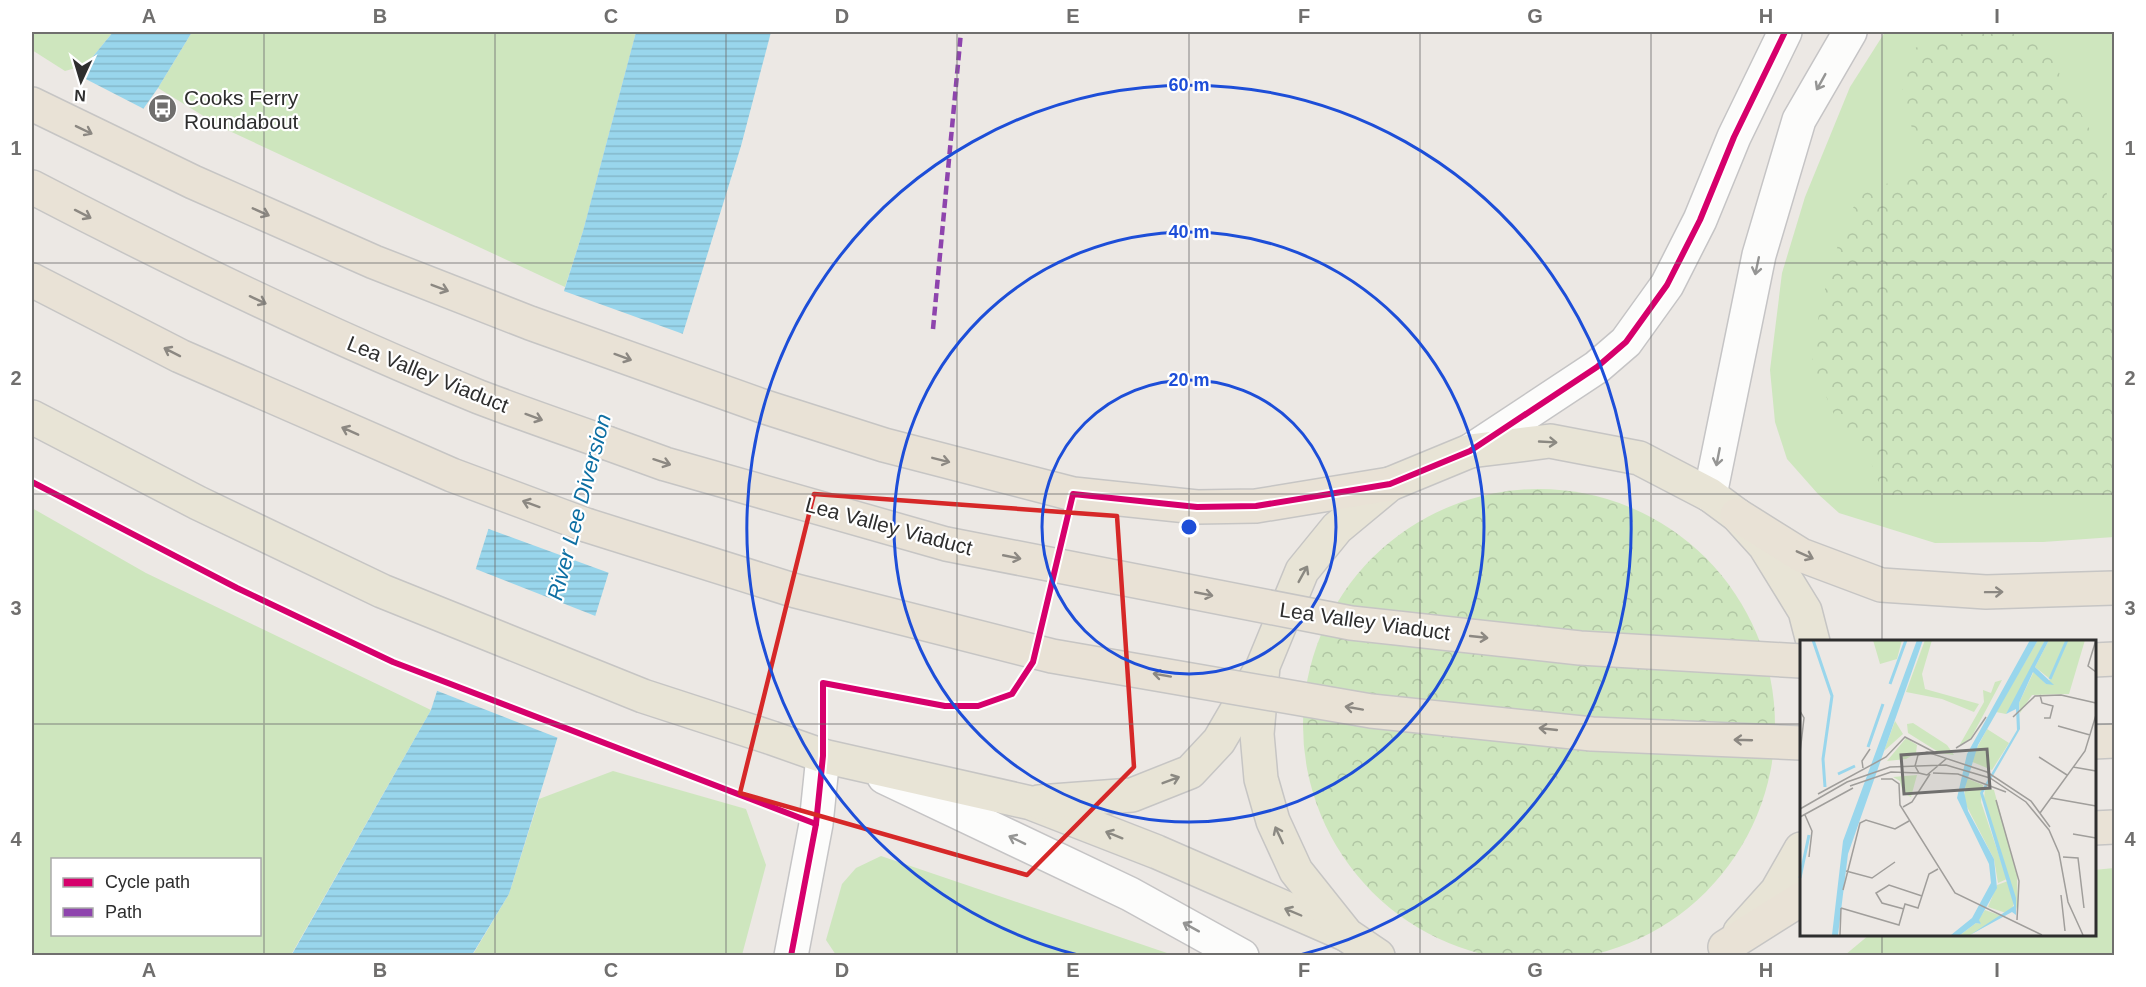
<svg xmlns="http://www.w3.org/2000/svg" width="2146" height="987" viewBox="0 0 2146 987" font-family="Arial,sans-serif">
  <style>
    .grass { fill: #cee6be; fill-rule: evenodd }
    .forest { fill: url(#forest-crowns) }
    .water { fill: url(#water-rules) }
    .pier { fill: #ece8e4 }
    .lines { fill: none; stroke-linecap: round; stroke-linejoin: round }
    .minor-casing { stroke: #c5c4c5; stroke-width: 36 }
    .tertiary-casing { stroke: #c5c4c5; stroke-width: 36 }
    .primary-casing { stroke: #c6c5c4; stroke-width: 36 }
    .trunk-casing { stroke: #c6c5c4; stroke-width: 36 }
    .minor { stroke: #fcfcfb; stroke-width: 33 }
    .tertiary { stroke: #fcfcfb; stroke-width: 33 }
    .primary { stroke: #e8e4d6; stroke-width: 33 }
    .trunk { stroke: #e9e2d6; stroke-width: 33 }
    .trunk-bridge-casing { stroke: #c6c5c4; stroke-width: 36; stroke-linecap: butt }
    .trunk-bridge { stroke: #e9e2d6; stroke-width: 33 }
    .quiet { stroke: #8e44ad; stroke-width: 4.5; stroke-dasharray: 9 4.5; stroke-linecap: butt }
    .cycleway-casing { stroke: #fff; stroke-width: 10 }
    .cycleway { stroke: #d6006c; stroke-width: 6 }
    .oneway { stroke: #959594 }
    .oneway2 { stroke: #8c8882 }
    .oneway3 { stroke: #8b8982 }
    .marked { fill: none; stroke: #d62828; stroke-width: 4.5; stroke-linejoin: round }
    .grid { fill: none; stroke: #706f6e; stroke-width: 1.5; stroke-opacity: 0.55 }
    .ring { fill: none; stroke: #1d4ed8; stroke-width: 3 }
    .labels { text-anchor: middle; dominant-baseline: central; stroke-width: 4.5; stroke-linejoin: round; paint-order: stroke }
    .poi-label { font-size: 21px; fill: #2e2e2e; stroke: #fff; text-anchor: start }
    .street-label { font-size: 21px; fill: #2e2e2e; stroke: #fff }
    .water-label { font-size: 22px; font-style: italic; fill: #0d6fa3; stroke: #fff }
    .inset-river { fill: none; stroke: #99d6ec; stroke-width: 3 }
    .inset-road { fill: none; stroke: #a09e9b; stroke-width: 1.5 }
    .view { fill: #706f6e; fill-opacity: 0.15; stroke: #706f6e; stroke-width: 3 }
    .inset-edge { fill: none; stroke: #2e2e2e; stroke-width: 3 }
    .centre { fill: #1d4ed8; stroke: #fff; stroke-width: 3 }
    .ring-label { font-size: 18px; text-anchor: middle; font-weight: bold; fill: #1d4ed8; stroke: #fff; stroke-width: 4.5; stroke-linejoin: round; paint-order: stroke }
    .neatline { fill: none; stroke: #706f6e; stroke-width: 2 }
    .grid-label { font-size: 20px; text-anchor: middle; font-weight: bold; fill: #706f6e }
  </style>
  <defs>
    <pattern id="forest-crowns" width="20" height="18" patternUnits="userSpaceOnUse" patternTransform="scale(1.5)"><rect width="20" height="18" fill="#cee6be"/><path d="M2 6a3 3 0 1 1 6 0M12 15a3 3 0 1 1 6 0" fill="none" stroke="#b1c6a4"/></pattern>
    <pattern id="water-rules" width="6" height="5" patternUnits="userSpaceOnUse" patternTransform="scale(1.5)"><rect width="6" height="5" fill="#99d6ec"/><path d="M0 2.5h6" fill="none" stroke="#84b8cb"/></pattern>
  </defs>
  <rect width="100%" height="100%" fill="#ece8e4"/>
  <g class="grass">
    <path d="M32,32H113L86,65L65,71L32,50Z"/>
    <path d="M192,32H636L583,231L565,287L223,128L158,88Z"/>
    <path d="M1885,32H2114V537L2043,542L1935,543L1839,513L1818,494L1787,459L1775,422L1770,370L1782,273L1805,197L1850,87Z"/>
    <path d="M32,508L146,573L431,710L291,955H32ZM52,860H260V934H52Z"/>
    <path d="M613,771L746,809L766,865L742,955L472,956L509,894L539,799Z"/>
    <path d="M881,856L1167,953L1170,955H836L826,940L842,884L856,868Z"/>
    <path d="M2114,868V955H1845L1869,935L2094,934V870Z"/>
  </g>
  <g class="forest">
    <path d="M1994,32H2008L2048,44L2060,75L2096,141L2114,229V496L1884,497L1871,462L1843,435L1812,364L1820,306L1845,221L1864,190L1893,182L1925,154L1900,103L1911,49L1965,33Z"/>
    <circle cx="1539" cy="725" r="236"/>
  </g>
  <g class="water">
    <path d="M113,32H192L158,88L32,267V142L86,65Z"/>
    <path d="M636,32H771L741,146L509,894L472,955L291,956L431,710L583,231Z"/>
  </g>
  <g class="pier">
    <path d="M76,74L146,110L32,270V136Z"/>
    <path d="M561,290L686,335L612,574L486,528Z"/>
    <path d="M473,568L598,617L561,739L435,690Z"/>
  </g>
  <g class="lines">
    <defs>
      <g id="minor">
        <path d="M884,777L1130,894L1242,956"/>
        <path d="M791,956L816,824L823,756"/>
      </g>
      <g id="tertiary">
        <path d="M1470,451L1597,367L1626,342L1667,285L1700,220L1734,137L1785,32"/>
        <path d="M1710,495L1759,255L1799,120L1850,32"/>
      </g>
      <g id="primary">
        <path d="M32,417L198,503L382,591L643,696L772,738L823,756L1031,803L1157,852L1347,935"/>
        <path d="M1039,802L1132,795L1190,772L1219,741L1258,674"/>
        <path d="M1740,932L1777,891L1801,849"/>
        <path d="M1378,956L1347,935L1296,871L1273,821L1261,779L1257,734L1263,666L1302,571L1337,528L1390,484L1470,451L1550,441L1639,458L1710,495L1737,515L1765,546L1805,611L1813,642"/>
      </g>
      <g id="trunk">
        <path d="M32,104L193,182L374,262L530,323L765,407L884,445L1073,494L1197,507L1256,506L1390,484"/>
        <path d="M32,187C178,263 326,335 479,397C521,413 564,428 607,443"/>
        <path d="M32,280L180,356L452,475L586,525"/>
        <path d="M1737,515L1801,555L1881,585L1986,592L2114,588"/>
        <path d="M2094,660L2114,659"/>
        <path d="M2094,742L2114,741"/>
        <path d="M2094,828L2114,827"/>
        <path d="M1725,947L1801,899"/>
      </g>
    </defs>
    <use href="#minor" class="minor-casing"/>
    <use href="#tertiary" class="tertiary-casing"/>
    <use href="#primary" class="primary-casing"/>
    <use href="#trunk" class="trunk-casing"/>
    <use href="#minor" class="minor"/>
    <use href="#tertiary" class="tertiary"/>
    <use href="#primary" class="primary"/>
    <use href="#trunk" class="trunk"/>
    <defs>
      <g id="trunk-bridge">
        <path d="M607,443L665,464L946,544L1351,623L1580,648L1801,661"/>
        <path d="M586,525L796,591L1052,656L1371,711L1592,734L1801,743"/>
      </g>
    </defs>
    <use href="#trunk-bridge" class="trunk-bridge-casing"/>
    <use href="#trunk-bridge" class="trunk-bridge"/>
    <path class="quiet" d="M933,329L961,32"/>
    <defs>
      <g id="cycleway">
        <path d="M32,482L237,588L393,662L816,824"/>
        <path d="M791,956L816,824L823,756V683L945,706H978L1012,694L1033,662L1073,494L1197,507L1256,506L1390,484L1470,451L1597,367L1626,342L1667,285L1700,220L1734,137L1785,32"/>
      </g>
    </defs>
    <use href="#cycleway" class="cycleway-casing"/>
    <use href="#cycleway" class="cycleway"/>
  </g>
  <defs><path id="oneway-shaft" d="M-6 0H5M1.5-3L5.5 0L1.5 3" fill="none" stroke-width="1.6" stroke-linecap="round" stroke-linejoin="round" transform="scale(1.5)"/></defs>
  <g class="oneway">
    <use href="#oneway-shaft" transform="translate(1821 82) rotate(119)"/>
    <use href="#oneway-shaft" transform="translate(1757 266) rotate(102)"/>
    <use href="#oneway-shaft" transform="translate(1718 457) rotate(101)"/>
    <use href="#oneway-shaft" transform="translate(1017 840) rotate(-154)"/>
    <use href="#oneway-shaft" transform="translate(1191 927) rotate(-151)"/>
  </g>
  <g class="oneway2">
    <use href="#oneway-shaft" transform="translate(84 130) rotate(26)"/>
    <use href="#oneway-shaft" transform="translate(261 212) rotate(24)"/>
    <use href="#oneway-shaft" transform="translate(83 214) rotate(27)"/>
    <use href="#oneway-shaft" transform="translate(440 288) rotate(21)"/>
    <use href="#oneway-shaft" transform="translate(258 300) rotate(25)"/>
    <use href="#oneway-shaft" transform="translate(172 352) rotate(-153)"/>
    <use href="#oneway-shaft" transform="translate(623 357) rotate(20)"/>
    <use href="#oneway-shaft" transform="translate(534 417) rotate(20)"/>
    <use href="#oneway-shaft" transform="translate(350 431) rotate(-156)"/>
    <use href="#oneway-shaft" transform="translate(941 460) rotate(14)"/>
    <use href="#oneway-shaft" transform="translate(662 462) rotate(18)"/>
    <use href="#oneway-shaft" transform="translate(531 504) rotate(-160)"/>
    <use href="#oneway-shaft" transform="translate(1805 555) rotate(24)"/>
    <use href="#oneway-shaft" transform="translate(1012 557) rotate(11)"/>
    <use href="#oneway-shaft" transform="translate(1994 592) rotate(-1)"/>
    <use href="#oneway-shaft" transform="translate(1204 594) rotate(11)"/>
    <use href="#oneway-shaft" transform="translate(1479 637) rotate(6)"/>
    <use href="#oneway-shaft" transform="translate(1162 675) rotate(-170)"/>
    <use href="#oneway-shaft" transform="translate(1354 708) rotate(-170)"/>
    <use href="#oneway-shaft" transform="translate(1548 729) rotate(-174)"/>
    <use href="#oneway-shaft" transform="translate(1743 740) rotate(-178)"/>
  </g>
  <g class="oneway3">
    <use href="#oneway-shaft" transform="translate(1548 442) rotate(3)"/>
    <use href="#oneway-shaft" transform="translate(1303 574) rotate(-61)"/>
    <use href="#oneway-shaft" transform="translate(1171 780) rotate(-21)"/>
    <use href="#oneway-shaft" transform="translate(1114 835) rotate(-158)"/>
    <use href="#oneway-shaft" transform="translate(1279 835) rotate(-115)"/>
    <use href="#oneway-shaft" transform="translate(1293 912) rotate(-157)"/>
  </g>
  <path class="marked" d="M814,494L1117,516L1134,767L1027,875L740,793Z"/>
  <path class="grid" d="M264,32V956M495,32V956M726,32V956M957,32V956M1189,32V956M1420,32V956M1651,32V956M1882,32V642M32,263H2114M32,494H2114M32,724H1801M2094,724H2114M1882,934V956"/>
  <g class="ring">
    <circle cx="1189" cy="527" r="147"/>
    <circle cx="1189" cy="527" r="295"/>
    <path d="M1078 955A442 442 0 1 1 1300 955"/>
  </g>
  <defs>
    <symbol id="bus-disc" viewBox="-11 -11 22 22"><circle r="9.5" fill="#706f6e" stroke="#fff"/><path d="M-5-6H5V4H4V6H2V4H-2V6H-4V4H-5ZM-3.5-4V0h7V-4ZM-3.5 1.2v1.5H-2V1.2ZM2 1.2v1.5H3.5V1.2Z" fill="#fff"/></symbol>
  </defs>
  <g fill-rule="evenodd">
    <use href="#bus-disc" x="146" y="92" width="33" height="33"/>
  </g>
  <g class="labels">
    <g class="poi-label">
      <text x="184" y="97">Cooks Ferry<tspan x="184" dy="24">Roundabout</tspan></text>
    </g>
    <g class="street-label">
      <text transform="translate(428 374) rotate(22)">Lea Valley Viaduct</text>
      <text transform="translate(889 526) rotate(15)">Lea Valley Viaduct</text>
      <text transform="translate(1365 621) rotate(8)">Lea Valley Viaduct</text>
    </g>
    <g class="water-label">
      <text transform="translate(579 507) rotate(-75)">River Lee Diversion</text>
    </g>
  </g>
  <g transform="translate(1800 640)">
    <rect width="296" height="296" fill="#ece8e4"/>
    <path d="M73,0H102L97,19L80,24ZM125,0H132L122,34L125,49L179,64L174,72L142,59L106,52ZM238,0H245L217,59L206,74L196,72ZM249,0H285L269,54L232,55L220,73L219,63L234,31L246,44L250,39L235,27ZM202,40L171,98L159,106L184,62L183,50L191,53L195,42ZM95,81L103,94L84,111ZM113,83L147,105L154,115L140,113L108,93L107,84ZM187,89L209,103L192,130L170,121ZM106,98L117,105L116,113L106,119L87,121ZM117,135L111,157L103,153L100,141L93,137ZM166,138L183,145L181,162L207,239L198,243L194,219L164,161ZM185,147L194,150L217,235L218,273L184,160ZM208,241L214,262L212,270L206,273L188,267L197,245ZM185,270L202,276L170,295H160L176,283L181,284L178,280Z" fill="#cee6be"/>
    <path d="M117,0H123L48,214L38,295H32L43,201ZM230,0H238L178,105L164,151L168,171L194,219L197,248L179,280L181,284L176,283L160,295H151L172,278L191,243L189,224L157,158L167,114ZM245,0H249L235,27L254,45L246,44L233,32L219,63L220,89L183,153L216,258V275L212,272L170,295L214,266L180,153L217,90L216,69L206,74Z" fill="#99d6ec"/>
    <path class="inset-river" d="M13,0L32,56L23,119L25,147M250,39L267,0M90,44L106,0M68,107L83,64M38,134L55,126M0,238L9,195"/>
    <path class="inset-road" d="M296,0L288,26L296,32M240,55L242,63L253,66L250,78H244M0,71L4,78L0,113M213,77L235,56L261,55L296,63M258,86L290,95M156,108L171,99L186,77M239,117L267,135M146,119L127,135L119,133L115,126L118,115L127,112L187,132L231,161L250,187M273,127L296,131M63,128L62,121L70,109M133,133L158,134L206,152M81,139H92L99,144L100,165L155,253L242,295M50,146L91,132L119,133M18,154L86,117L105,97L134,112M251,158L296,166M196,160L219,241L217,280M103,167L112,162L130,134M0,169L47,142L90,127L146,125L190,138L226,162L249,190L259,213L268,262L283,295M240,173L285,111L296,75M5,175L12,191L9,217M0,177L53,148M273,194L296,198M263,217L278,218L284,268M46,231L72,238L95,222M43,250L60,183L66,180L95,189L109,181M261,255L265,291M41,268L99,285L105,264L118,268L129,234L138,229M104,269L82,263L76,253L89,245L122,256M40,295L41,268"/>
    <path class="view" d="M187,109L190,148L104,154L101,115Z"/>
    <rect width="296" height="296" class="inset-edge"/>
  </g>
  <circle cx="1189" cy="527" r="9" class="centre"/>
  <g class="ring-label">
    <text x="1189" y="91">60 m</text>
    <text x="1189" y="238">40 m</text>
    <text x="1189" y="386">20 m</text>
  </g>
  <rect width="2146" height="987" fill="none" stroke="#ffffff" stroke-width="66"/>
  <rect x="51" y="858" width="210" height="78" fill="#ffffff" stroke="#ababab" stroke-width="1.5"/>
  <rect x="63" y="878" width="30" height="9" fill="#d6006c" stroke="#ababab" stroke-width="1.5"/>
  <text x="105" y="888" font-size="18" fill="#2e2e2e">Cycle path</text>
  <rect x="63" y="908" width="30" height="9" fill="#8e44ad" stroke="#ababab" stroke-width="1.5"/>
  <text x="105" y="918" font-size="18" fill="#2e2e2e">Path</text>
  <g transform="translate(81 81) rotate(184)" stroke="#ffffff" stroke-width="4.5" paint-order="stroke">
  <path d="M0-4.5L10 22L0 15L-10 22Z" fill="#2e2e2e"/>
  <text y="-9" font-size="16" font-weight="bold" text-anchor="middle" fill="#2e2e2e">N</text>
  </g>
  <rect x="33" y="33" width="2080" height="921" class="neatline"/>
  <g class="grid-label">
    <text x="149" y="23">A</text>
    <text x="380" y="23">B</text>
    <text x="611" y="23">C</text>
    <text x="842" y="23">D</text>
    <text x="1073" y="23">E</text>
    <text x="1304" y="23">F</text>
    <text x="1535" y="23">G</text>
    <text x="1766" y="23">H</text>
    <text x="1997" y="23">I</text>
    <text x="16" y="155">1</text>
    <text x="2130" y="155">1</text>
    <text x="16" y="385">2</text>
    <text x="2130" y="385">2</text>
    <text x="16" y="615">3</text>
    <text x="2130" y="615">3</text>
    <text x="16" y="846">4</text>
    <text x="2130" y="846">4</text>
    <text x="149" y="977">A</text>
    <text x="380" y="977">B</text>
    <text x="611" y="977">C</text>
    <text x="842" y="977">D</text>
    <text x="1073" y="977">E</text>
    <text x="1304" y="977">F</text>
    <text x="1535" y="977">G</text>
    <text x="1766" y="977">H</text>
    <text x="1997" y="977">I</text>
  </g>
</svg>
